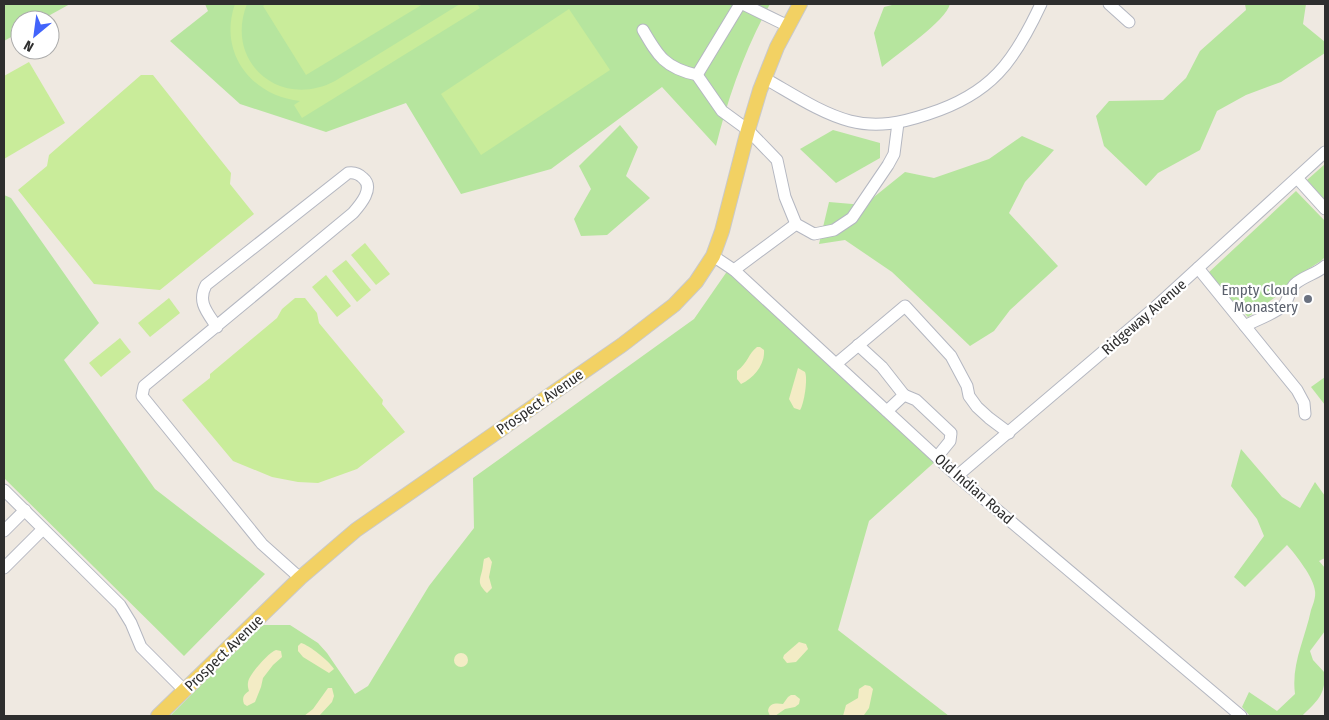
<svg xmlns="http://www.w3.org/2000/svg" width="1329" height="720" viewBox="0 0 1329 720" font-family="'Fira Sans Condensed',sans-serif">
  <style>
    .green { fill: #b6e59e }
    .sand { fill: #f3ecc5 }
    .pitch { fill: #c9ec9a }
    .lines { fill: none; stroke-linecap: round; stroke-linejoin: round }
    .minor-casing { stroke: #b4b7c1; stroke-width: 13 }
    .major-casing { stroke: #c9c9c9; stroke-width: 16 }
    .minor { stroke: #fff; stroke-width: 11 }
    .major { stroke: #f2d163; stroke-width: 14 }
    .worship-dot { fill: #6b7280; stroke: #fff; stroke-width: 2 }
    .labels { text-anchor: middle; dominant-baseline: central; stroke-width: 4.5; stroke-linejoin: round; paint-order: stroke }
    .worship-label { font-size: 15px; fill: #5b616d; stroke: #fff; text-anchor: end }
    .street-label { font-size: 15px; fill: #2e2e2e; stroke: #fff }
  </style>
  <rect width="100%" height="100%" fill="#efe9e1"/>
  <g class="green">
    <path d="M4,4H70L41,20H20V32L4,41Z"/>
    <path d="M205,4H770C745,49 728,97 716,146L662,87L551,169L461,194L406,103L326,132L240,104L170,41L208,11Z"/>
    <path d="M896,4H950C946,21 897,54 882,67L874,33L884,7Z"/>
    <path d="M1245,4H1306L1303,24L1325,42V53L1281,82L1246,95L1217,111L1200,150L1158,173L1146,186L1104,146L1096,116L1109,101L1163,100L1186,78L1200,51L1246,10Z"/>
    <path d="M620,125L638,147L626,176L650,198L607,235L581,236L574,219L591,189L579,166Z"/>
    <path d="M833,130L880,143V158L836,183L800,149Z"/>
    <path d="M1022,136L1054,150L1025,182L1009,213L1058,266L1010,310L994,331L970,346L892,272L845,240L819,244L829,202L864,205L905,172L934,178L989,159Z"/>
    <path d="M1325,164V200L1307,180Z"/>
    <path d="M1296,191L1325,221V257L1321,261L1297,276L1281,293L1248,317L1207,274Z"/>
    <path d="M4,195L11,198L99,323L64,360L155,489L265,574L184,656L4,478Z"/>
    <path d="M728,270L938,459L869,521L838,630L949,716H170L261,625H290L318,643L327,653L355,694L368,686L429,586L474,528L473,478L694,319Z"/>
    <path d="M1325,377V405L1311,387Z"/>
    <path d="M1241,449L1282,497L1300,508L1315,482L1325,496V558L1319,561L1325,568V631L1310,651L1313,660L1325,673C1325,696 1317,701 1302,716H1250L1242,707L1249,692L1277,711L1295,694C1291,664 1305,639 1311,610C1313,605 1316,597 1315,591C1314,578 1296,555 1287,545L1245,587L1234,577L1264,536L1257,519L1231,486Z"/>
  </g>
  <g class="sand">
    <path d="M757,347H760L764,350C765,365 754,378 741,384L737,379V371C748,363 748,354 757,347Z"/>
    <path d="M798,368L805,372C808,379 804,404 800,410L794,408L789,399Z"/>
    <path d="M489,557L492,562L489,577L492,588L487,593C478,584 479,582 482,571C483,567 483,563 484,559Z"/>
    <path d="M799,642L806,644L808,649L796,662L787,663L783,658L784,655Z"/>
    <path d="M301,643C309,645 329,661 334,669L329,673L303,657L298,651V646Z"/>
    <path d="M276,650L281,651L282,657L273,665L263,678L261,687L255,702L247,706L244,704C242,698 243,695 249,691C248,688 247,684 249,679C252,672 269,652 276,650Z"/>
    <circle cx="461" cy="660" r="7"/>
    <path d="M865,685L870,686L873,689L869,708L864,715L843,716L846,705L858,698L859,689Z"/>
    <path d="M328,688H332L334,696L332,702L319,716H304L313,709Z"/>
    <path d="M791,695H795L800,699L799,704L795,707L785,709L775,716H770L768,711C769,703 776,703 783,704L788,697Z"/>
  </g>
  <g class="pitch">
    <path d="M235,4H247C224,62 280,110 335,81L460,4H477L480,8L302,118L294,105L300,101C251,96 218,52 235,4Z"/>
    <path d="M266,4H423L306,75L263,6Z"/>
    <path d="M569,9L610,70L481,155L441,94Z"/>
    <path d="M29,62L65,123L4,159V76Z"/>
    <path d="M141,75H153L231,173L230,184L254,214L160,290L94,284L18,190L47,166L49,155Z"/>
    <path d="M365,243L390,274L376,285L351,255Z"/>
    <path d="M346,260L371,290L357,302L332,271Z"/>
    <path d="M326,275L351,306L337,317L312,287Z"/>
    <path d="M169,298L180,313L150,337L138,323Z"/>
    <path d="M295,298H305L317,313L319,323L383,400L382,404L405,432L357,469L318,483L298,482L272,477L233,461L182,400L210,378V374L277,318L282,309Z"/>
    <path d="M120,338L131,352L101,377L89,363Z"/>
  </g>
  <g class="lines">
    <defs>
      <g id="minor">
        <path d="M743,4L788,26"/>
        <path d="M1109,4L1129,22"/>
        <path d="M643,30C658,56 665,68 697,75L722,111L748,130L777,160L785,197L796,224L814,234L834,230L852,218L888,165L894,154L898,123"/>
        <path d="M697,75L740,4"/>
        <path d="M764,78C791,93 820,113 850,121C877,128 901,123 928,114C991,94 1014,62 1041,4"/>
        <path d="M1297,178L1325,209"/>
        <path d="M713,256L734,270L957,476L1241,716"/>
        <path d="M1198,268L1297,390L1304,403L1305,414"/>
        <path d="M734,270L796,224"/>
        <path d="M1245,326C1255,320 1277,313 1284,305C1289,299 1289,290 1295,284C1304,276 1316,274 1325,266"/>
        <path d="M217,327C207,312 197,302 206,285L348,173C354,172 359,174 363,178C375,188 360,205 353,213L144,386L142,396L262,544L300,578"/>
        <path d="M858,345L882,367L904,395L887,411"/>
        <path d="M836,364L905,306L951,356L967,386L969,396L977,407L989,418L1009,433"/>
        <path d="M904,395L916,400L951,433L950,441L937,457"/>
        <path d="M957,476L1152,310L1325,152"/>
        <path d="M4,490L120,605L131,623L141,647L185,691"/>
        <path d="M4,531L25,510"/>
        <path d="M4,568L43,529"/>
      </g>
      <path id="major" d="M158,716L300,578L356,530L622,345L674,305L696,282L713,256L722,231L748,130L760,90L777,47L800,4"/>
    </defs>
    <use href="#minor" class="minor-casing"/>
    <use href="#major" class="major-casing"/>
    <use href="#minor" class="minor"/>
    <use href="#major" class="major"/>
  </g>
  <circle class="worship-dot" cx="1308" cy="299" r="5"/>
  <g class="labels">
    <g class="worship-label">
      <text x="1298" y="290">Empty Cloud<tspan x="1298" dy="17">Monastery</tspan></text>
    </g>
    <g class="street-label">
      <text transform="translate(1144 317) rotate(-41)">Ridgeway Avenue</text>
      <text transform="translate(540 402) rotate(-35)">Prospect Avenue</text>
      <text transform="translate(974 489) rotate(41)">Old Indian Road</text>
      <text transform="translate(224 653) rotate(-44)">Prospect Avenue</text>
    </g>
  </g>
  <rect width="1329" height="720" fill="none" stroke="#2e2e2e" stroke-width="10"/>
  <g transform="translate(35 35) rotate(209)"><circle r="24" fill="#ffffff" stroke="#ababab"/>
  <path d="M0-4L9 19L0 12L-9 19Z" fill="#4264fb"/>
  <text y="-8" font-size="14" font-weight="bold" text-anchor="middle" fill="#2e2e2e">N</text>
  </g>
</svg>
